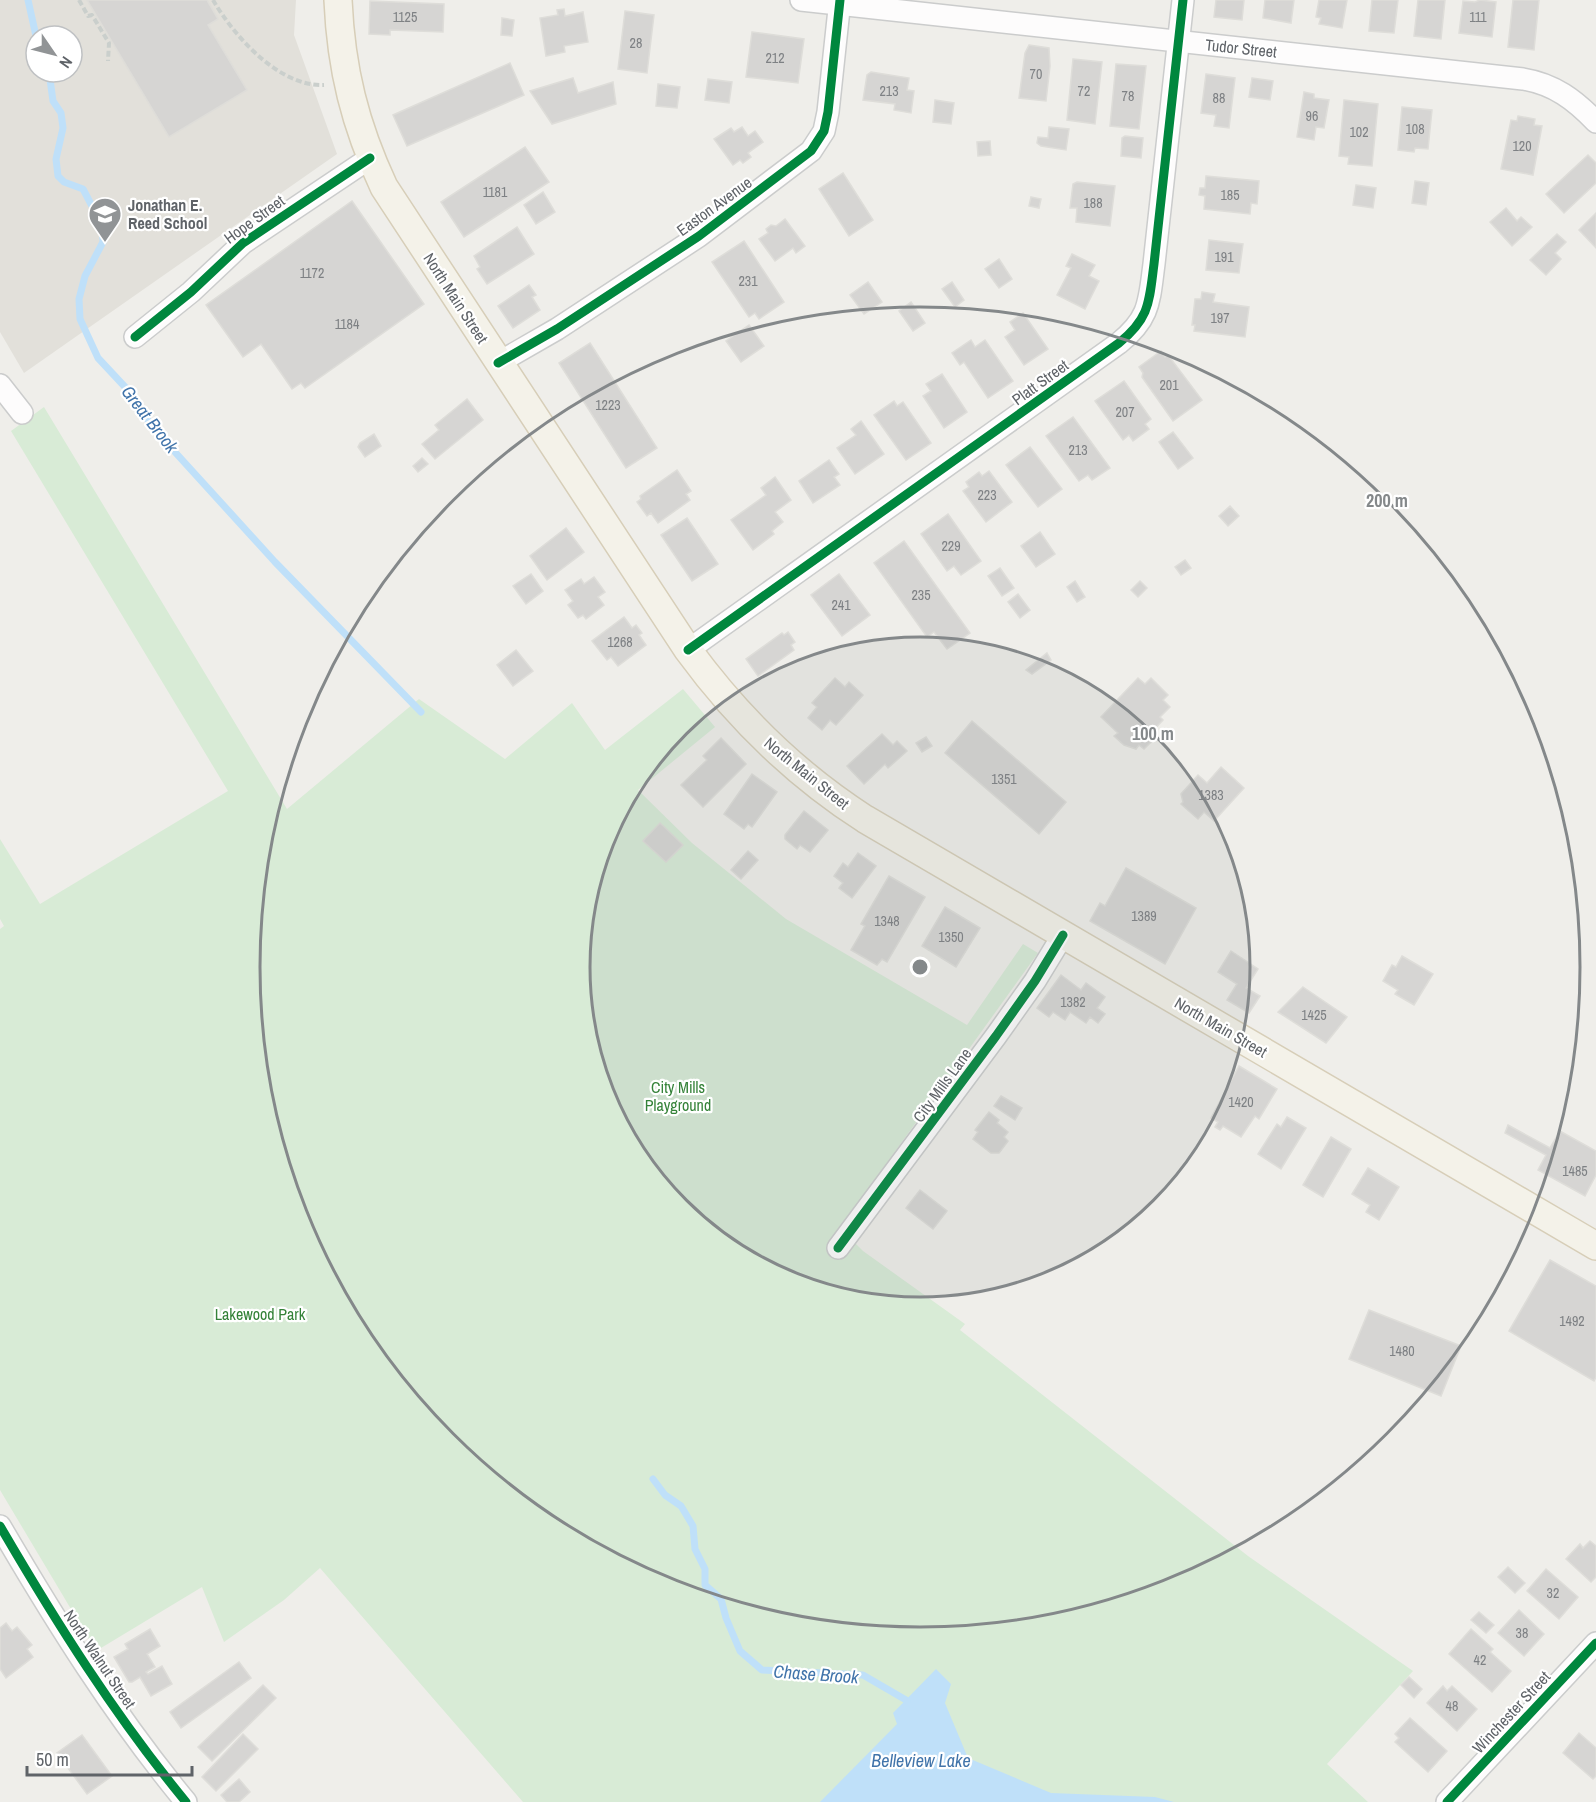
<svg xmlns="http://www.w3.org/2000/svg" width="1596" height="1802" viewBox="0 0 1596 1802" font-family="'Archivo Narrow',sans-serif">
  <style>
    .education { fill: #e2e0da; fill-rule: evenodd }
    .green { fill: #d8ebd6 }
    .water { fill: #bfe0f9 }
    .lines { fill: none; stroke-linecap: round; stroke-linejoin: round }
    .stream { stroke: #bfe0f9; stroke-width: 7 }
    .building { fill: #d6d5d3; stroke: #deddd9; stroke-width: 1.5 }
    .minor-casing { stroke: #cbcccc; stroke-width: 24 }
    .major-casing { stroke: #d7ceb8; stroke-width: 30 }
    .path { stroke: #cacfcc; stroke-width: 4; stroke-dasharray: 6 3; stroke-linecap: butt }
    .minor { stroke: #fdfcfc; stroke-width: 21 }
    .major { stroke: #f4f2e9; stroke-width: 27 }
    .cycleway-casing { stroke: #fff; stroke-width: 13 }
    .cycleway { stroke: #00873e; stroke-width: 9 }
    .ring { fill: none; stroke: #84888a; stroke-width: 3 }
    .labels { text-anchor: middle; dominant-baseline: central; stroke-width: 4.5; stroke-linejoin: round; paint-order: stroke }
    .number-label { font-size: 14px; fill: #7e8184 }
    .street-label { font-size: 16px; fill: #5f6368; stroke: #fff }
    .poi-label { font-size: 16px; font-weight: bold; fill: #5f6368; stroke: #fff; text-anchor: start }
    .park-label { font-size: 16px; fill: #348238; stroke: #fff }
    .water-label { font-size: 18px; font-style: italic; fill: #4174aa; stroke: #fff }
    .centre { fill: #84888a; stroke: #fff; stroke-width: 3 }
    .ring-label { font-size: 18px; text-anchor: middle; font-weight: bold; fill: #84888a; stroke: #fff; stroke-width: 4.5; stroke-linejoin: round; paint-order: stroke }
  </style>
  <rect width="100%" height="100%" fill="#efeeea"/>
  <path class="education" d="M0,0H296L294,35L337,154L24,373L0,332ZM36,36H72V72H36Z"/>
  <path class="green" d="M44,407L287,809L419,699L505,759L572,703L605,750L683,689L715,727L638,790L692,843L786,919L967,1025L1023,944L1038,953L840,1228L863,1251L965,1324L960,1330L1248,1556L1413,1671L1327,1764L1368,1802H523L320,1568L284,1600L224,1642L202,1587L96,1651L0,1490V929L4,926L0,919V839L40,904L228,791L11,431Z"/>
  <path class="water" d="M936,1669L951,1684L945,1703L968,1758L1051,1793L1155,1797L1174,1802H820L897,1724L893,1713Z"/>
  <g class="lines">
    <g class="stream">
      <path d="M28,0L36,36"/>
      <path d="M49,72L53,101L61,113L63,128L56,159L58,176L64,182L83,189L102,225L103,242L85,276L79,299L80,319L98,358L126,388L154,429L275,562L421,712"/>
      <path d="M653,1479L665,1495L681,1506L693,1526L695,1549L705,1569V1585L721,1599L726,1618L740,1651L762,1670L863,1675L906,1700L909,1707"/>
    </g>
  </g>
  <g class="building">
    <path d="M87,0H207L218,19L208,25L247,90L169,137Z"/>
    <path d="M1216,0H1244L1242,20L1214,17Z"/>
    <path d="M1265,0H1294L1291,23L1263,18Z"/>
    <path d="M1319,0H1347L1342,28L1319,24L1321,18L1316,17Z"/>
    <path d="M1372,0H1398L1394,33L1369,31Z"/>
    <path d="M1418,0H1445L1441,39L1414,36Z"/>
    <path d="M1480,0L1496,2L1492,37L1459,33L1463,1L1475,2Z"/>
    <path d="M1513,0H1539L1534,50L1508,47Z"/>
    <path d="M370,1L444,4L443,32L390,30V35L369,34Z"/>
    <path d="M564,9L565,16L583,12L588,42L564,46L565,52L546,56L540,18L558,15L557,10Z"/>
    <path d="M625,11L654,15L647,73L618,69Z"/>
    <path d="M502,18L514,20L512,36L501,35Z"/>
    <path d="M752,32L804,39L798,83L746,77Z"/>
    <path d="M1029,45L1049,48L1050,66L1046,101L1019,98L1025,53Z"/>
    <path d="M1073,59L1102,62L1095,124L1067,120Z"/>
    <path d="M510,63L524,95L407,146L393,115Z"/>
    <path d="M1116,64L1146,66L1139,129L1110,126Z"/>
    <path d="M871,72L909,78L907,90L914,91L911,113L894,110L895,104L863,100L867,75Z"/>
    <path d="M1206,74L1235,78L1229,128L1214,126L1216,115L1201,113Z"/>
    <path d="M573,78L578,93L613,82L616,104L552,124L530,91Z"/>
    <path d="M1252,78L1273,81L1270,100L1249,97Z"/>
    <path d="M708,79L732,82L729,103L705,100Z"/>
    <path d="M658,84L680,87L677,108L656,106Z"/>
    <path d="M1304,92L1314,94V98L1329,100L1324,128L1316,127L1314,140L1297,137Z"/>
    <path d="M935,100L954,103L951,124L933,122Z"/>
    <path d="M1344,100L1378,104L1372,166L1348,164L1349,157L1339,156Z"/>
    <path d="M1402,107L1432,110L1428,149L1415,148L1414,152L1398,150Z"/>
    <path d="M1518,116L1535,119L1534,125L1542,126L1533,175L1501,169L1511,120L1517,121Z"/>
    <path d="M742,127L748,136L755,131L763,142L748,153L751,157L743,163L740,160L733,165L714,139L731,128L734,132Z"/>
    <path d="M1049,127L1069,129L1066,150L1041,146L1037,143L1038,137L1048,138Z"/>
    <path d="M1125,136L1143,138L1141,158L1121,156L1122,138Z"/>
    <path d="M990,141L991,155L978,156L977,142Z"/>
    <path d="M525,147L549,182L464,237L441,202Z"/>
    <path d="M1588,155L1596,163V183L1564,213L1546,194Z"/>
    <path d="M843,173L873,220L849,236L819,189Z"/>
    <path d="M1206,176L1259,181L1257,204L1251,203L1250,214L1204,209L1205,196L1199,195L1200,188H1205Z"/>
    <path d="M1415,181L1429,183L1426,205L1412,203Z"/>
    <path d="M1077,182L1115,186L1110,226L1076,222L1077,208H1070L1073,184Z"/>
    <path d="M1356,185L1376,188L1373,208L1353,205Z"/>
    <path d="M543,192L555,212L536,224L524,205Z"/>
    <path d="M1031,197L1041,199L1039,208L1029,206Z"/>
    <path d="M352,201L424,304L305,388L301,383L292,389L261,344L243,357L206,305Z"/>
    <path d="M1506,208L1517,221L1521,217L1532,227L1512,246L1490,222Z"/>
    <path d="M1596,213V248L1579,230Z"/>
    <path d="M785,219L805,246L796,253L793,248L775,261L759,239L768,233L766,229L771,225L776,226Z"/>
    <path d="M517,227L534,254L487,284L477,269L480,267L474,256Z"/>
    <path d="M1557,234L1566,242L1555,253L1561,259L1546,275L1530,260Z"/>
    <path d="M1209,240L1243,244L1239,273L1206,270Z"/>
    <path d="M744,241L784,302L759,319L755,313L749,317L712,262Z"/>
    <path d="M1072,254L1095,265L1089,276L1099,281L1085,309L1057,295L1071,268L1066,266Z"/>
    <path d="M999,259L1012,279L999,288L985,269Z"/>
    <path d="M868,282L882,302L864,314L850,295Z"/>
    <path d="M952,282L964,300L955,307L942,289Z"/>
    <path d="M529,285L536,295L532,297L540,310L513,328L498,306Z"/>
    <path d="M1202,292L1215,294L1213,302L1249,307L1245,337L1194,331L1195,325H1192L1195,299H1201Z"/>
    <path d="M911,302L925,323L913,331L899,311Z"/>
    <path d="M1023,313L1048,349L1024,365L1005,337L1015,330L1010,322Z"/>
    <path d="M749,325L764,346L741,362L726,341Z"/>
    <path d="M971,340L975,347L985,340L1013,381L988,398L964,362L960,365L952,353Z"/>
    <path d="M590,343L657,448L626,468L559,363Z"/>
    <path d="M1161,351L1165,357L1168,355L1202,400L1173,421L1142,377L1143,373L1139,367Z"/>
    <path d="M942,374L967,412L944,428L923,396L931,391L926,384Z"/>
    <path d="M1124,381L1151,419L1145,424L1149,429L1133,441L1129,435L1123,440L1095,401Z"/>
    <path d="M467,399L483,420L435,459L422,444L439,430L435,425Z"/>
    <path d="M894,401L897,406L903,402L931,443L906,460L874,415Z"/>
    <path d="M1073,417L1110,468L1092,480L1088,475L1079,481L1046,436Z"/>
    <path d="M861,421L884,454L855,474L837,448L856,435L851,429Z"/>
    <path d="M1173,432L1193,458L1178,469L1159,442Z"/>
    <path d="M374,434L381,446L365,457L358,447L360,443Z"/>
    <path d="M1030,447L1062,489L1038,507L1006,465Z"/>
    <path d="M422,458L428,464L418,472L413,466Z"/>
    <path d="M829,460L839,474L834,477L840,485L813,503L799,481Z"/>
    <path d="M677,470L691,491L686,494L690,500L658,523L651,513L647,516L637,502L641,499L640,496Z"/>
    <path d="M989,471L1012,502L986,522L963,491L969,487L966,482L979,472L982,476Z"/>
    <path d="M775,477L791,500L775,512L783,522L772,531L774,534L753,550L731,520L766,495L761,488Z"/>
    <path d="M1230,506L1239,516L1228,526L1219,516Z"/>
    <path d="M948,514L981,561L961,575L954,566L947,571L921,534Z"/>
    <path d="M687,518L718,564L692,581L661,535Z"/>
    <path d="M566,528L584,552L547,580L530,556Z"/>
    <path d="M1040,532L1055,554L1036,567L1021,546Z"/>
    <path d="M904,541L970,633L947,649L934,632L927,637L874,563Z"/>
    <path d="M1185,560L1191,568L1181,575L1175,567Z"/>
    <path d="M1000,568L1014,588L1002,596L988,576Z"/>
    <path d="M531,574L543,591L526,604L513,586Z"/>
    <path d="M839,574L870,615L842,636L811,595Z"/>
    <path d="M594,577L605,592L598,597L604,605L586,619L583,615L578,618L568,605L573,601L565,590L581,579L584,584Z"/>
    <path d="M1075,581L1085,597L1077,602L1067,587Z"/>
    <path d="M1140,581L1147,588L1138,597L1131,590Z"/>
    <path d="M1018,594L1030,610L1020,618L1008,602Z"/>
    <path d="M624,617L632,628L636,625L642,633L639,635L646,645L618,666L611,657L607,660L592,641Z"/>
    <path d="M788,632L795,642L791,645L794,650L758,676L746,659L782,633L784,635Z"/>
    <path d="M516,650L533,671L513,686L497,665Z"/>
    <path d="M1047,653L1051,660L1032,674L1026,670Z"/>
    <path d="M835,678L845,687L849,682L863,695L836,725L830,720L822,730L808,718L817,707L812,703Z"/>
    <path d="M1138,678L1145,684L1151,678L1168,695L1163,700L1170,707L1160,717L1163,720L1147,737L1152,741L1144,749L1139,745L1136,749L1124,745L1114,736L1118,733L1101,717Z"/>
    <path d="M972,721L1066,802L1039,834L945,753Z"/>
    <path d="M882,734L893,745L897,741L907,751L888,768L885,764L864,784L847,766Z"/>
    <path d="M926,737L932,746L922,752L916,743Z"/>
    <path d="M721,738L746,764L703,807L681,785L707,760L703,756Z"/>
    <path d="M1221,767L1244,788L1214,821L1204,812L1198,819L1181,804L1183,802L1181,794L1198,775L1207,783Z"/>
    <path d="M752,774L777,792L752,827L748,824L744,829L724,814Z"/>
    <path d="M804,811L828,830L810,852L800,845L797,849L785,839V835Z"/>
    <path d="M660,823L683,845L666,862L643,841Z"/>
    <path d="M748,851L758,860L741,879L731,870Z"/>
    <path d="M858,853L876,866L852,898L839,888L843,883L834,876L843,863L848,867Z"/>
    <path d="M1126,868L1196,908L1165,964L1090,921L1100,903L1105,906Z"/>
    <path d="M889,876L925,897L887,962L882,959L877,965L851,950L865,926L861,924Z"/>
    <path d="M945,907L980,928L956,967L922,946Z"/>
    <path d="M1231,951L1258,969L1246,988L1260,996L1249,1013L1227,1000L1237,984L1218,972Z"/>
    <path d="M1402,956L1433,974L1414,1005L1395,994L1398,990L1383,981L1392,965L1396,967Z"/>
    <path d="M1061,975L1081,990L1086,983L1105,997L1097,1008L1105,1014L1098,1023L1090,1017L1086,1023L1070,1012L1065,1020L1053,1012L1049,1017L1037,1008Z"/>
    <path d="M1303,987L1347,1017L1326,1043L1278,1012Z"/>
    <path d="M1239,1066L1277,1089L1259,1119L1255,1116L1241,1137L1223,1126L1220,1130L1215,1127L1218,1122L1211,1118Z"/>
    <path d="M1001,1096L1022,1108L1015,1120L994,1106Z"/>
    <path d="M989,1112L999,1120L997,1123L1008,1132L1004,1137L1008,1141L999,1153H991L973,1139L978,1132L975,1130Z"/>
    <path d="M1287,1117L1306,1128L1281,1169L1258,1154L1277,1124L1281,1127Z"/>
    <path d="M1508,1125L1550,1148L1560,1131L1596,1151V1175L1585,1196L1538,1170L1546,1155L1505,1133Z"/>
    <path d="M1331,1137L1351,1149L1323,1197L1303,1185Z"/>
    <path d="M1368,1168L1399,1187L1379,1220L1366,1212L1370,1205L1352,1194Z"/>
    <path d="M920,1190L947,1211L933,1229L906,1208Z"/>
    <path d="M1550,1260L1596,1286V1377L1594,1381L1509,1331Z"/>
    <path d="M1369,1310L1461,1346L1441,1396L1349,1359Z"/>
    <path d="M1590,1541L1596,1546V1577L1591,1582L1566,1559L1580,1544L1583,1548Z"/>
    <path d="M1508,1567L1525,1583L1515,1593L1498,1577Z"/>
    <path d="M1546,1569L1578,1597L1559,1619L1527,1591Z"/>
    <path d="M1519,1610L1544,1634L1524,1656L1498,1633Z"/>
    <path d="M1479,1612L1494,1625L1486,1633L1471,1620Z"/>
    <path d="M6,1623L12,1631L17,1627L32,1645L27,1649L33,1657L6,1678L0,1669V1628Z"/>
    <path d="M150,1629L160,1646L147,1654L155,1667L146,1672L148,1674L162,1666L172,1684L151,1696L140,1677L132,1682H129L114,1657L128,1649L125,1644Z"/>
    <path d="M1471,1629L1493,1649L1490,1652L1511,1671L1492,1692L1449,1654Z"/>
    <path d="M239,1662L251,1678L181,1728L170,1712Z"/>
    <path d="M1409,1677L1422,1689L1414,1698L1401,1685Z"/>
    <path d="M263,1685L276,1698L212,1761L198,1747Z"/>
    <path d="M1443,1686L1447,1691L1452,1686L1477,1709L1457,1731L1427,1703Z"/>
    <path d="M1410,1718L1447,1751L1428,1772L1395,1742L1399,1738L1395,1734Z"/>
    <path d="M1579,1733L1596,1748V1776L1593,1779L1563,1753Z"/>
    <path d="M243,1734L258,1749L216,1791L202,1777Z"/>
    <path d="M82,1735L112,1776L87,1794L57,1753Z"/>
    <path d="M239,1779L250,1792L239,1802H227L221,1795Z"/>
  </g>
  <g class="lines">
    <defs>
      <g id="minor">
        <path d="M801,0L1523,79C1554,84 1575,100 1596,122"/>
        <path d="M135,337L191,292L243,243L370,158"/>
        <path d="M498,363L557,329L699,236L811,151L824,131L828,112L840,0"/>
        <path d="M0,385L22,413"/>
        <path d="M688,650L1119,343C1150,318 1149,302 1154,264L1183,0"/>
        <path d="M838,1248L996,1036L1035,981L1063,935"/>
        <path d="M0,1526C56,1622 115,1716 186,1802"/>
        <path d="M1447,1802L1596,1643"/>
      </g>
      <path id="major" d="M338,0C341,69 355,125 384,187L688,650C737,717 795,774 865,819L1596,1246"/>
    </defs>
    <use href="#minor" class="minor-casing"/>
    <use href="#major" class="major-casing"/>
    <g class="path">
      <path d="M79,0L88,16L92,15L109,43L108,61"/>
      <path d="M213,0C234,36 279,87 324,85"/>
    </g>
    <use href="#minor" class="minor"/>
    <use href="#major" class="major"/>
    <defs>
      <g id="cycleway">
        <path d="M135,337L191,292L243,243L370,158"/>
        <path d="M498,363L557,329L699,236L811,151L824,131L828,112L840,0"/>
        <path d="M688,650L1119,343C1150,318 1149,302 1154,264L1183,0"/>
        <path d="M838,1248L996,1036L1035,981L1063,935"/>
        <path d="M0,1526C56,1622 115,1716 186,1802"/>
        <path d="M1447,1802L1596,1643"/>
      </g>
    </defs>
    <use href="#cycleway" class="cycleway-casing"/>
    <use href="#cycleway" class="cycleway"/>
  </g>
  <circle cx="920" cy="967" r="330" fill="#84888a" fill-opacity=".12"/>
  <g class="ring">
    <circle cx="920" cy="967" r="330"/>
    <circle cx="920" cy="967" r="660"/>
  </g>
  <defs>
    <symbol id="school-pin" viewBox="-11 -11 22 30"><path d="M0 17L-7.5 6A9.5 9.5 0 1 1 7.5 6Z" fill="#919496" stroke="#fff"/><path d="M0-5L7-2L0 1L-7-2ZM-4 1L0 2.5L4 1V4Q0 6-4 4Z" fill="#fff"/></symbol>
  </defs>
  <g fill-rule="evenodd">
    <use href="#school-pin" x="86" y="195" width="38" height="52"/>
  </g>
  <g class="labels">
    <g class="number-label">
      <text x="405" y="17">1125</text>
      <text x="1478" y="17">111</text>
      <text x="636" y="43">28</text>
      <text x="775" y="58">212</text>
      <text x="1036" y="74">70</text>
      <text x="889" y="91">213</text>
      <text x="1084" y="91">72</text>
      <text x="1128" y="96">78</text>
      <text x="1219" y="98">88</text>
      <text x="1312" y="116">96</text>
      <text x="1415" y="129">108</text>
      <text x="1359" y="132">102</text>
      <text x="1522" y="146">120</text>
      <text x="495" y="192">1181</text>
      <text x="1230" y="195">185</text>
      <text x="1093" y="203">188</text>
      <text x="1224" y="257">191</text>
      <text x="312" y="273">1172</text>
      <text x="748" y="281">231</text>
      <text x="1220" y="318">197</text>
      <text x="347" y="324">1184</text>
      <text x="1169" y="385">201</text>
      <text x="608" y="405">1223</text>
      <text x="1125" y="412">207</text>
      <text x="1078" y="450">213</text>
      <text x="987" y="495">223</text>
      <text x="951" y="546">229</text>
      <text x="921" y="595">235</text>
      <text x="841" y="605">241</text>
      <text x="620" y="642">1268</text>
      <text x="1004" y="779">1351</text>
      <text x="1211" y="795">1383</text>
      <text x="1144" y="916">1389</text>
      <text x="887" y="921">1348</text>
      <text x="951" y="937">1350</text>
      <text x="1073" y="1002">1382</text>
      <text x="1314" y="1015">1425</text>
      <text x="1241" y="1102">1420</text>
      <text x="1575" y="1171">1485</text>
      <text x="1572" y="1321">1492</text>
      <text x="1402" y="1351">1480</text>
      <text x="1553" y="1593">32</text>
      <text x="1522" y="1633">38</text>
      <text x="1480" y="1660">42</text>
      <text x="1452" y="1706">48</text>
    </g>
    <g class="street-label">
      <text transform="translate(1241 48) rotate(6)">Tudor Street</text>
      <text transform="translate(714 206) rotate(-36)">Easton Avenue</text>
      <text transform="translate(254 219) rotate(-36)">Hope Street</text>
      <text transform="translate(456 298) rotate(57)">North Main Street</text>
      <text transform="translate(1040 382) rotate(-36)">Platt Street</text>
      <text transform="translate(807 773) rotate(39)">North Main Street</text>
      <text transform="translate(1221 1027) rotate(30)">North Main Street</text>
      <text transform="translate(942 1085) rotate(-54)">City Mills Lane</text>
      <text transform="translate(100 1659) rotate(56)">North Walnut Street</text>
      <text transform="translate(1511 1712) rotate(-47)">Winchester Street</text>
    </g>
    <g class="poi-label">
      <text x="128" y="205">Jonathan E.<tspan x="128" dy="18">Reed School</tspan></text>
    </g>
    <g class="park-label">
      <text x="678" y="1087">City Mills<tspan x="678" dy="18">Playground</tspan></text>
      <text x="260" y="1314">Lakewood Park</text>
    </g>
    <g class="water-label">
      <text transform="translate(150 419) rotate(52)">Great Brook</text>
      <text transform="translate(816 1674) rotate(4)">Chase Brook</text>
      <text x="921" y="1760">Belleview Lake</text>
    </g>
  </g>
  <circle cx="920" cy="967" r="9" class="centre"/>
  <g class="ring-label">
    <text x="1387" y="507">200 m</text>
    <text x="1153" y="740">100 m</text>
  </g>
  <g transform="translate(54 54) rotate(125)"><circle r="28" fill="#ffffff" stroke="#bfc1c3" stroke-width="1.5"/>
  <path d="M0-4.5L10 22L0 15L-10 22Z" fill="#919496"/>
  <text y="-9" font-size="16" font-weight="bold" text-anchor="middle" fill="#5f6368">N</text>
  </g>
  <path d="M27 1766v9h165v-9" fill="none" stroke="#5f6368" stroke-width="3"/>
  <text x="36" y="1766" font-size="18" fill="#5f6368" stroke="#ffffff" stroke-width="4.5" paint-order="stroke">50 m</text>
</svg>
